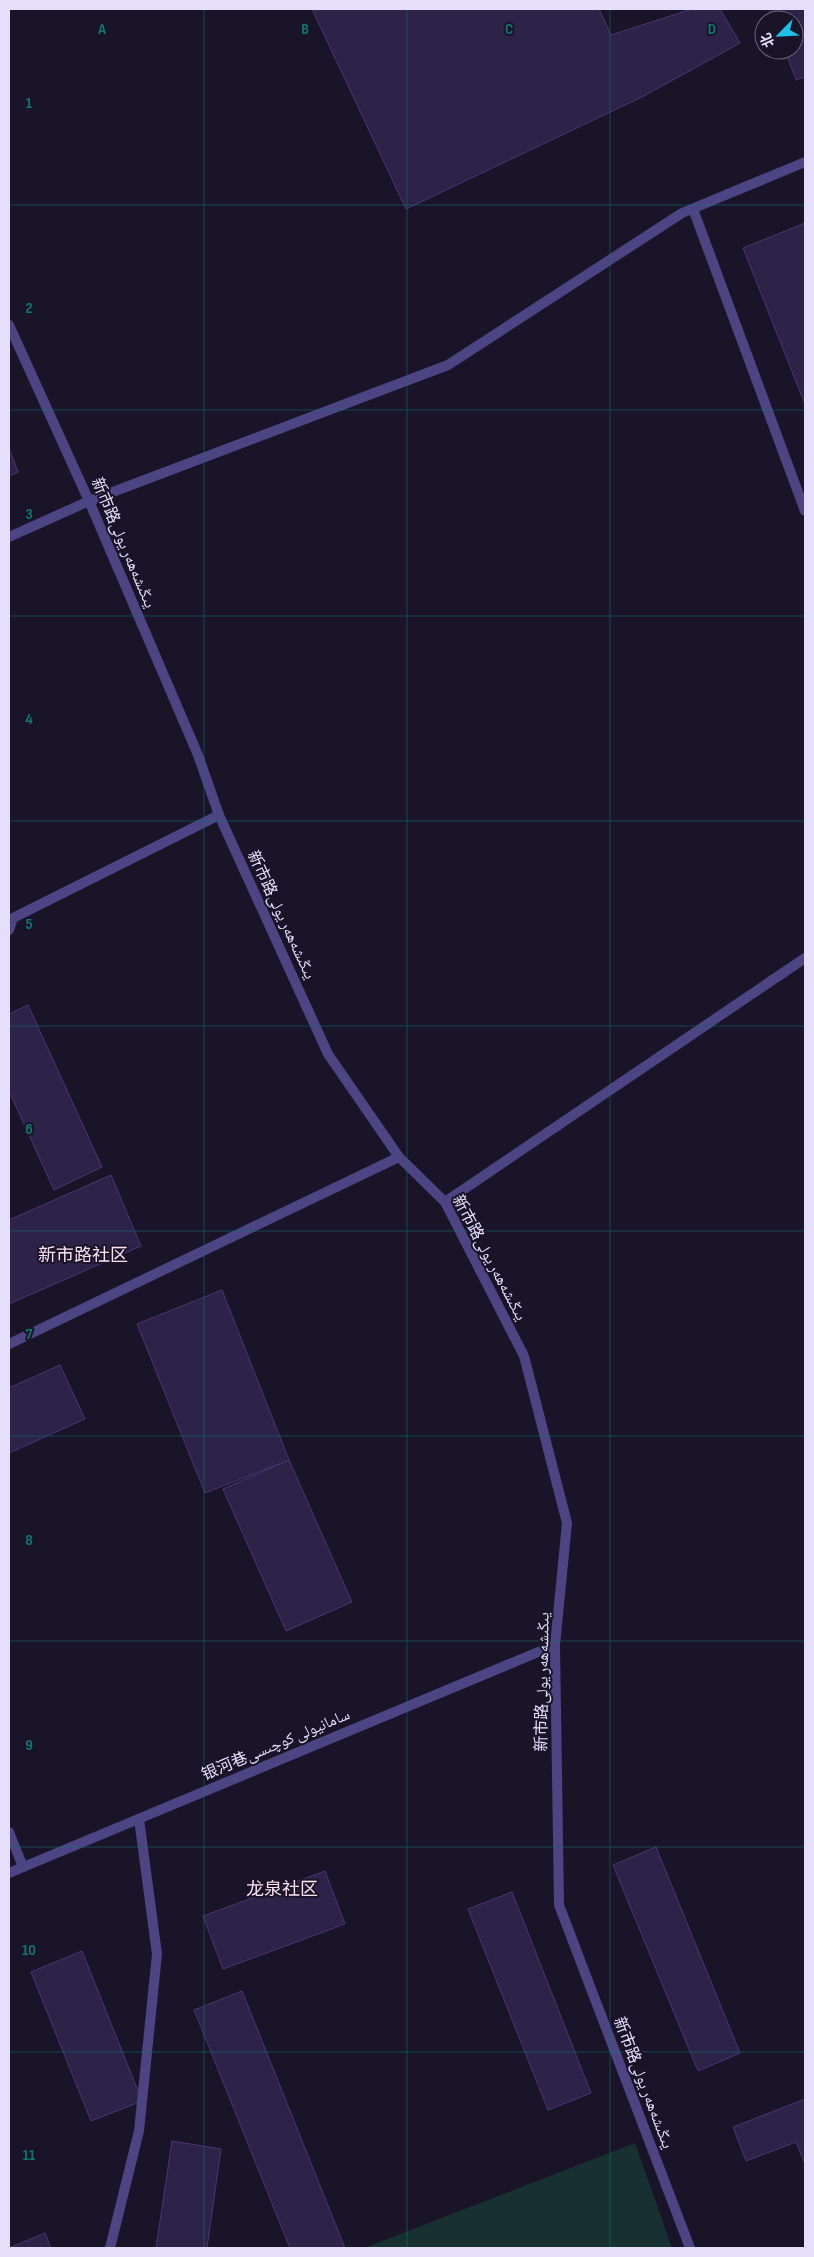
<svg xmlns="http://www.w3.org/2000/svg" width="814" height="2257" viewBox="0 0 814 2257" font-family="'Sofia Sans Condensed','Noto Naskh Arabic','Noto Sans SC',sans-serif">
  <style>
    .green { fill: #173133 }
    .building { fill: #2d2248; stroke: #483672 }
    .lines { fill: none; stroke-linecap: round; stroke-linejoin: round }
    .lane { stroke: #4c4483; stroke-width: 10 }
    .street { stroke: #4c4483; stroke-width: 10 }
    .grid { fill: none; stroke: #0f766e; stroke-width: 1; stroke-opacity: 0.55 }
    .labels { text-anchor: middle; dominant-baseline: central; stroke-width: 4; stroke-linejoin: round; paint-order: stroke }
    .street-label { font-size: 16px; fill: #e5dffc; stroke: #1a1429 }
    .neighbourhood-label { font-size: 18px; fill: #fce1ef; stroke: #1a1429 }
    .grid-label { font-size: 16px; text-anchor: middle; font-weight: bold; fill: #0f766e; stroke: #1a1429; stroke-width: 4; stroke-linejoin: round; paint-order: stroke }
  </style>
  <rect width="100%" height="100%" fill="#1a1429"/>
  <path class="green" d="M635,2143L672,2248H364Z"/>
  <g class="building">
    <path d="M312,9H599L611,35L692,9H720L740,43L642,97L406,209Z"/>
    <path d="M769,9H805V77L796,80L785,50H794V20H773Z"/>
    <path d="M805,223V404L743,248Z"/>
    <path d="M9,448L18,472L9,476Z"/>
    <path d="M28,1005L102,1167L54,1190L9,1091V1014Z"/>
    <path d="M111,1175L141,1246L9,1304V1220Z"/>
    <path d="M222,1290L289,1460L205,1493L137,1324Z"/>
    <path d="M60,1365L85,1419L9,1453V1388Z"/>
    <path d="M289,1460L352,1602L286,1631L223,1489Z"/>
    <path d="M656,1847L740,2053L698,2071L613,1865Z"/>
    <path d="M325,1871L345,1924L223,1969L203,1916Z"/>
    <path d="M512,1892L591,2093L548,2110L468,1909Z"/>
    <path d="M82,1951L142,2101L91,2121L31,1972Z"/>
    <path d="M242,1991L345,2248H290L194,2010Z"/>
    <path d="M805,2099V2164L796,2142L746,2161L733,2127Z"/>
    <path d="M172,2141L221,2149L207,2248H156Z"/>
    <path d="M45,2233L51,2248H9Z"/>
  </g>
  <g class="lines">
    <path class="lane" d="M693,209L805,511"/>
    <g class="street">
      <path d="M9,325L89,501L198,755L219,815L328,1054L399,1157L445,1202L524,1356L567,1523L555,1645L559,1905L690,2248"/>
      <path d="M9,537L89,501L448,365L682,213L805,162"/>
      <path d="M9,930L13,918L219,815"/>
      <path d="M445,1202L805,958"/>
      <path d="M9,1344L399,1157"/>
      <path d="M9,1832L23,1867"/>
      <path d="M9,1873L555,1645"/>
      <path d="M110,2248L139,2131L157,1954L139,1819"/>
    </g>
  </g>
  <path class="grid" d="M204,9V2248M407,9V2248M610,9V2248M9,205H805M9,410H805M9,616H805M9,821H805M9,1026H805M9,1231H805M9,1436H805M9,1641H805M9,1847H805M9,2052H805"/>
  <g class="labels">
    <g class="street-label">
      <text transform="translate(123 543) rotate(67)">新市路يىڭىشەھەر يولى</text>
      <text transform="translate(281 915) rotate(65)">新市路يىڭىشەھەر يولى</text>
      <text transform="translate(489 1258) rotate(62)">新市路يىڭىشەھەر يولى</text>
      <text transform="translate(543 1682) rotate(-89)">新市路يىڭىشەھەر يولى</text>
      <text transform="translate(276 1745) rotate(-23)">银河巷سامانيولى كوچىسى</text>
      <text transform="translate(643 2083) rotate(69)">新市路يىڭىشەھەر يولى</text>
    </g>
    <g class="neighbourhood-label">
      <text x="83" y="1255">新市路社区</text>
      <text x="282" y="1889">龙泉社区</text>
    </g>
  </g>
  <g class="grid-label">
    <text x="102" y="34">A</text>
    <text x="305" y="34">B</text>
    <text x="509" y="34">C</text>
    <text x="712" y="34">D</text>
    <text x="29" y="108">1</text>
    <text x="29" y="313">2</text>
    <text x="29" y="519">3</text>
    <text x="29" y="724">4</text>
    <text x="29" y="929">5</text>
    <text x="29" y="1134">6</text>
    <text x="29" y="1339">7</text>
    <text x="29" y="1545">8</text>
    <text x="29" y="1750">9</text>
    <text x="29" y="1955">10</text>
    <text x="29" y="2160">11</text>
  </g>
  <rect width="814" height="2257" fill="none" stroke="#e5dffc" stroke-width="20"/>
  <g transform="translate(779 35) rotate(246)"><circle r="24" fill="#1a1429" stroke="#6b657d"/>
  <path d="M0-4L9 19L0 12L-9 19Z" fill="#1fc0e8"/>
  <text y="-8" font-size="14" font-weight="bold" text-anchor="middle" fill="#e5dffc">北</text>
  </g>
</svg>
